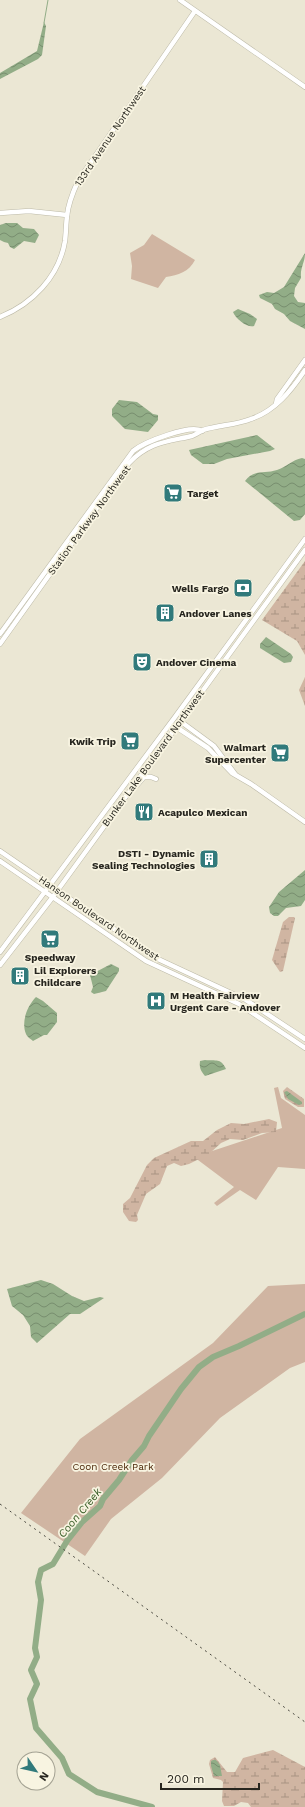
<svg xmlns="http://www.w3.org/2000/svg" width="305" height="1807" viewBox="0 0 305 1807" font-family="'Work Sans',sans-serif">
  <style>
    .green { fill: #d0b5a2 }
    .wetland { fill: url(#wetland-marsh) }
    .water { fill: url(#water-waves) }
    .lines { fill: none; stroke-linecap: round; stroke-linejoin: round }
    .stream { stroke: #92ad87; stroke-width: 1 }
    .river { stroke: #92ad87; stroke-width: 6 }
    .secondary-casing { stroke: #bdbaa8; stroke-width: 5.5 }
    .secondary { stroke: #fff; stroke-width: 4.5 }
    .rail { stroke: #49483f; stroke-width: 1; stroke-dasharray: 2 4; stroke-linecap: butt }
    .labels { text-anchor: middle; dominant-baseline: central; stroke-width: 3.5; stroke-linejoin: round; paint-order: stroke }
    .street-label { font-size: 10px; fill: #27261f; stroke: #f8f4e1 }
    .poi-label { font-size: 10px; font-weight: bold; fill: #27261f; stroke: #f8f4e1; text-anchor: start }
    .park-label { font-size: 10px; fill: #451f00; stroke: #f8f4e1 }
    .water-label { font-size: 11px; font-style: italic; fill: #385c26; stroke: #f8f4e1 }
  </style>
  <defs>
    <pattern id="wetland-marsh" width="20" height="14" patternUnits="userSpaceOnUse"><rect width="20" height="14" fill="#d0b5a2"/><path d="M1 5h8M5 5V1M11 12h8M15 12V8" fill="none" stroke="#a99383"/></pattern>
    <pattern id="water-waves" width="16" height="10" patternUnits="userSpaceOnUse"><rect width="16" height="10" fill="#92ad87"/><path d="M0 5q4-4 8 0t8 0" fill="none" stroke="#778d6e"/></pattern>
  </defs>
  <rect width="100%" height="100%" fill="#ebe7d4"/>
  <g class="green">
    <path d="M152,234L195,260C189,272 178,275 166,277L158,288L131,279L132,266L130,253L144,245Z"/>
    <path d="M278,1087L281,1098L305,1115V1169L278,1167L256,1200L240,1190L217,1206L214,1203L234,1187L194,1157L282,1128L274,1088Z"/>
    <path d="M305,1284V1362L290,1368L220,1418L162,1478L111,1519L85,1556L21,1513L80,1439L213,1343L268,1286Z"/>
  </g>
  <g class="wetland">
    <path d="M305,561V655L297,641L262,620Z"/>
    <path d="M305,677V706L299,690Z"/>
    <path d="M289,917H294L295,918L283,971L280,972L272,960L283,922Z"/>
    <path d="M287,1087L304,1099V1107H298L285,1099L283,1091Z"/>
    <path d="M269,1119L277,1122L276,1132L262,1133L243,1140L230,1139L221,1143L209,1154L189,1164L181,1166L174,1163L167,1166L160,1184L146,1194L137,1215L138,1220L136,1222L129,1221L123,1212V1204L130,1198L147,1165L154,1158L191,1141H203L217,1130L231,1123L244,1124Z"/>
    <path d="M273,1750L305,1767V1807H251L248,1803L241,1802L234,1806H224L222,1801L223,1782L221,1780L213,1778L209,1764L210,1760L215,1757L227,1772H235L243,1758Z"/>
  </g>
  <g class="water">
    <path d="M44,22L46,26L42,55L38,59L0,79V73L37,51Z"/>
    <path d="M6,223H17L23,228L34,229L39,235L35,243L24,241L14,249L10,247L8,243L4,242L0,240V225Z"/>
    <path d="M305,253C305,263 300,267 301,278L295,288L294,296L298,302L305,303V329L290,321L284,314L275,309L272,304L260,298L259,295L267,292L274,293L284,287Z"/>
    <path d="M238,309L250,314L257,319L254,326C247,328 236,319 233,312Z"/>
    <path d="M119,400L137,402L153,414L158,415V420L148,432L125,429L112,416V409Z"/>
    <path d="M257,435L275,449L270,451L227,459L214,464H203L191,455L189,450Z"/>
    <path d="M302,458L305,459V514L300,520L294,521L245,481C254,469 265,474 277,470C286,467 292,460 302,458Z"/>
    <path d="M266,637L291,654L293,657L291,662L284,663L260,648V644Z"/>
    <path d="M305,870V900L301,906L286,908L278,916H274L270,913L269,907L279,892Z"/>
    <path d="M111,964L119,968V971L106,991L94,994L91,992L93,987L90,975Z"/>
    <path d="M36,997L43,1001L57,1013V1022L47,1035H44L33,1041C31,1039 27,1037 26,1034C21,1022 27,1006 36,997Z"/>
    <path d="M205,1060C216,1061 221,1058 226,1069L205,1076C201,1071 199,1068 200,1061Z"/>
    <path d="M287,1091L302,1102V1104L299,1105L288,1099L284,1092Z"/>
    <path d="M41,1280L53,1284L72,1296L84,1301L100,1297L104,1298L80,1314H70L37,1343L31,1337L30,1326L23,1315L12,1306L7,1289Z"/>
    <path d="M213,1760H216L220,1765L222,1776H214L211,1766V1761Z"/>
  </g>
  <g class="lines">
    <path class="stream" d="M44,23L48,0"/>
    <path class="river" d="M152,1807L97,1792L69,1774L62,1758L36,1728L30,1699L37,1684L31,1670L37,1657L35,1648L41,1600L38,1582L41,1570L53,1564L67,1541L82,1522L100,1506L103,1499L119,1480L132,1460L144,1446L149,1436L181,1389L199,1367L213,1357L239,1346L305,1314"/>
    <defs>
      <g id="secondary">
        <path d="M180,0L305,87"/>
        <path d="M0,213L29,211L67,215"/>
        <path d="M0,317C32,304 59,277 65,241C66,233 66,224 67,216C68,204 73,192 78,181L195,11"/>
        <path d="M276,404L277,399L305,360"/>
        <path d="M0,634L133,451C144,442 190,424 202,431"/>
        <path d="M0,644L129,463C149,442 166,442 192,436C197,434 199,432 203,430C219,425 236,425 251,419C275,411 291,391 305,370"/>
        <path d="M180,721L214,746L235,774"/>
        <path d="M176,727L208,748L232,773L251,784L305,822"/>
        <path d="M137,785L144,777H151L156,779"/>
        <path d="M0,851L158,959L246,1000L305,1039"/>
        <path d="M0,861L146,961L239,1004L305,1048"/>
        <path d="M0,952L175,717L305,539"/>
        <path d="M0,965L52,898L305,550"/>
      </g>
    </defs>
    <use href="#secondary" class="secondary-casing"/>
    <use href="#secondary" class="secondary"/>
    <path class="rail" d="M0,1504L305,1722"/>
  </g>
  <defs>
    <symbol id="supermarket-square" viewBox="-11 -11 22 22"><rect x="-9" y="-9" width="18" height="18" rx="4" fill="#317a7b" stroke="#f8f4e1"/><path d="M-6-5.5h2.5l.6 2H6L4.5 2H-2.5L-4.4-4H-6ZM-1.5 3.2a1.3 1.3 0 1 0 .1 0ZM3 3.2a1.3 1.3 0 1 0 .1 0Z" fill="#fff"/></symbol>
    <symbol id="bank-square" viewBox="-11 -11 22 22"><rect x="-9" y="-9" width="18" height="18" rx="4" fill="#317a7b" stroke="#f8f4e1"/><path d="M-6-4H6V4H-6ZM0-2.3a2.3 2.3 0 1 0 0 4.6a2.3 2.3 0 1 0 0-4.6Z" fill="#fff"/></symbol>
    <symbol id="building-square" viewBox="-11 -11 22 22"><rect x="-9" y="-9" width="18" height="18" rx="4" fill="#317a7b" stroke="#f8f4e1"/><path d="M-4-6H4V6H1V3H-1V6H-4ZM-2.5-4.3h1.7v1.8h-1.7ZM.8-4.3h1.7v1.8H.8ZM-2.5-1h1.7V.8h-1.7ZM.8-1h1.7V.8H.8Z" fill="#fff"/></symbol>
    <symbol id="theatre-square" viewBox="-11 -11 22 22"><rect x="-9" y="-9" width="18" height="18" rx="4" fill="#317a7b" stroke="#f8f4e1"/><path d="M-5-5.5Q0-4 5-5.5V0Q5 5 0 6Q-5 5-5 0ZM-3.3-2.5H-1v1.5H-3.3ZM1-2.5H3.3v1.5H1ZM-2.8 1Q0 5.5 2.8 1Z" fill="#fff"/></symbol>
    <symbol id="restaurant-square" viewBox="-11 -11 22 22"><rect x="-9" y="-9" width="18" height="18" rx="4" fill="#317a7b" stroke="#f8f4e1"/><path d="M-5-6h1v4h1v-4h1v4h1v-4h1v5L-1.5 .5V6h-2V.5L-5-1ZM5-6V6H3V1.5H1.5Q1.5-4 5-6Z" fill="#fff"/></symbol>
    <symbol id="hospital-square" viewBox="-11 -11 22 22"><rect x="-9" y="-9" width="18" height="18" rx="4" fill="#317a7b" stroke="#f8f4e1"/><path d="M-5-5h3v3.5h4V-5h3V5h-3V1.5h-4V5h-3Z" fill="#fff"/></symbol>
  </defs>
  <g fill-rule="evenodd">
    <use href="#supermarket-square" x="162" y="482" width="22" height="22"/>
    <use href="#bank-square" x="232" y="577" width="22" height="22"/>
    <use href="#building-square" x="154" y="602" width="22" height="22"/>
    <use href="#theatre-square" x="131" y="651" width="22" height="22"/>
    <use href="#supermarket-square" x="119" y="730" width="22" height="22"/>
    <use href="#supermarket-square" x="269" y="742" width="22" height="22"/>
    <use href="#restaurant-square" x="133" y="801" width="22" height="22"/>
    <use href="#building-square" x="198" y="848" width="22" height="22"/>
    <use href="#supermarket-square" x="39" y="928" width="22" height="22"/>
    <use href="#building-square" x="9" y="965" width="22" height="22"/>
    <use href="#hospital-square" x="145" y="990" width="22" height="22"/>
  </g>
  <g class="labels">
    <g class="street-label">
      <text transform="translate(110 136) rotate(-56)">133rd Avenue Northwest</text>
      <text transform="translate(89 520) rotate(-54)">Station Parkway Northwest</text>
      <text transform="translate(153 758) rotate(-54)">Bunker Lake Boulevard Northwest</text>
      <text transform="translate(99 918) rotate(34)">Hanson Boulevard Northwest</text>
    </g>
    <g class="poi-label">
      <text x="187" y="493">Target</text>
      <text x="229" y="588" text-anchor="end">Wells Fargo</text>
      <text x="179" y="613">Andover Lanes</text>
      <text x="156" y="662">Andover Cinema</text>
      <text x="116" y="741" text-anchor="end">Kwik Trip</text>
      <text x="266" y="747" text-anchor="end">Walmart<tspan x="266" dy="12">Supercenter</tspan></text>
      <text x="158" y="812">Acapulco Mexican</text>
      <text x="195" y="853" text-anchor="end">DSTI - Dynamic<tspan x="195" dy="12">Sealing Technologies</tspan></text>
      <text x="50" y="957" text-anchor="middle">Speedway</text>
      <text x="34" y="970">Lil Explorers<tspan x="34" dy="12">Childcare</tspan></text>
      <text x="170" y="995">M Health Fairview<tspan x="170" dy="12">Urgent Care - Andover</tspan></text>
    </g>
    <g class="park-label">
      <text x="113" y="1466">Coon Creek Park</text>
    </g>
    <g class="water-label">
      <text transform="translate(80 1513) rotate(-50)">Coon Creek</text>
    </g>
  </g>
  <g transform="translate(36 1771) rotate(124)"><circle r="19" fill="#f8f4e1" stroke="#a4a293"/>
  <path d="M0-3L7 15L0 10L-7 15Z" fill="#317a7b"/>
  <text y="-6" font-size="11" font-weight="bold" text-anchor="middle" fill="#27261f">N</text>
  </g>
  <path d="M161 1783v6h98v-6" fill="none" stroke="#27261f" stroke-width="2"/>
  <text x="167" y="1783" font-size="12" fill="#27261f" stroke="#f8f4e1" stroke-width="3" paint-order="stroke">200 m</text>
</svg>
